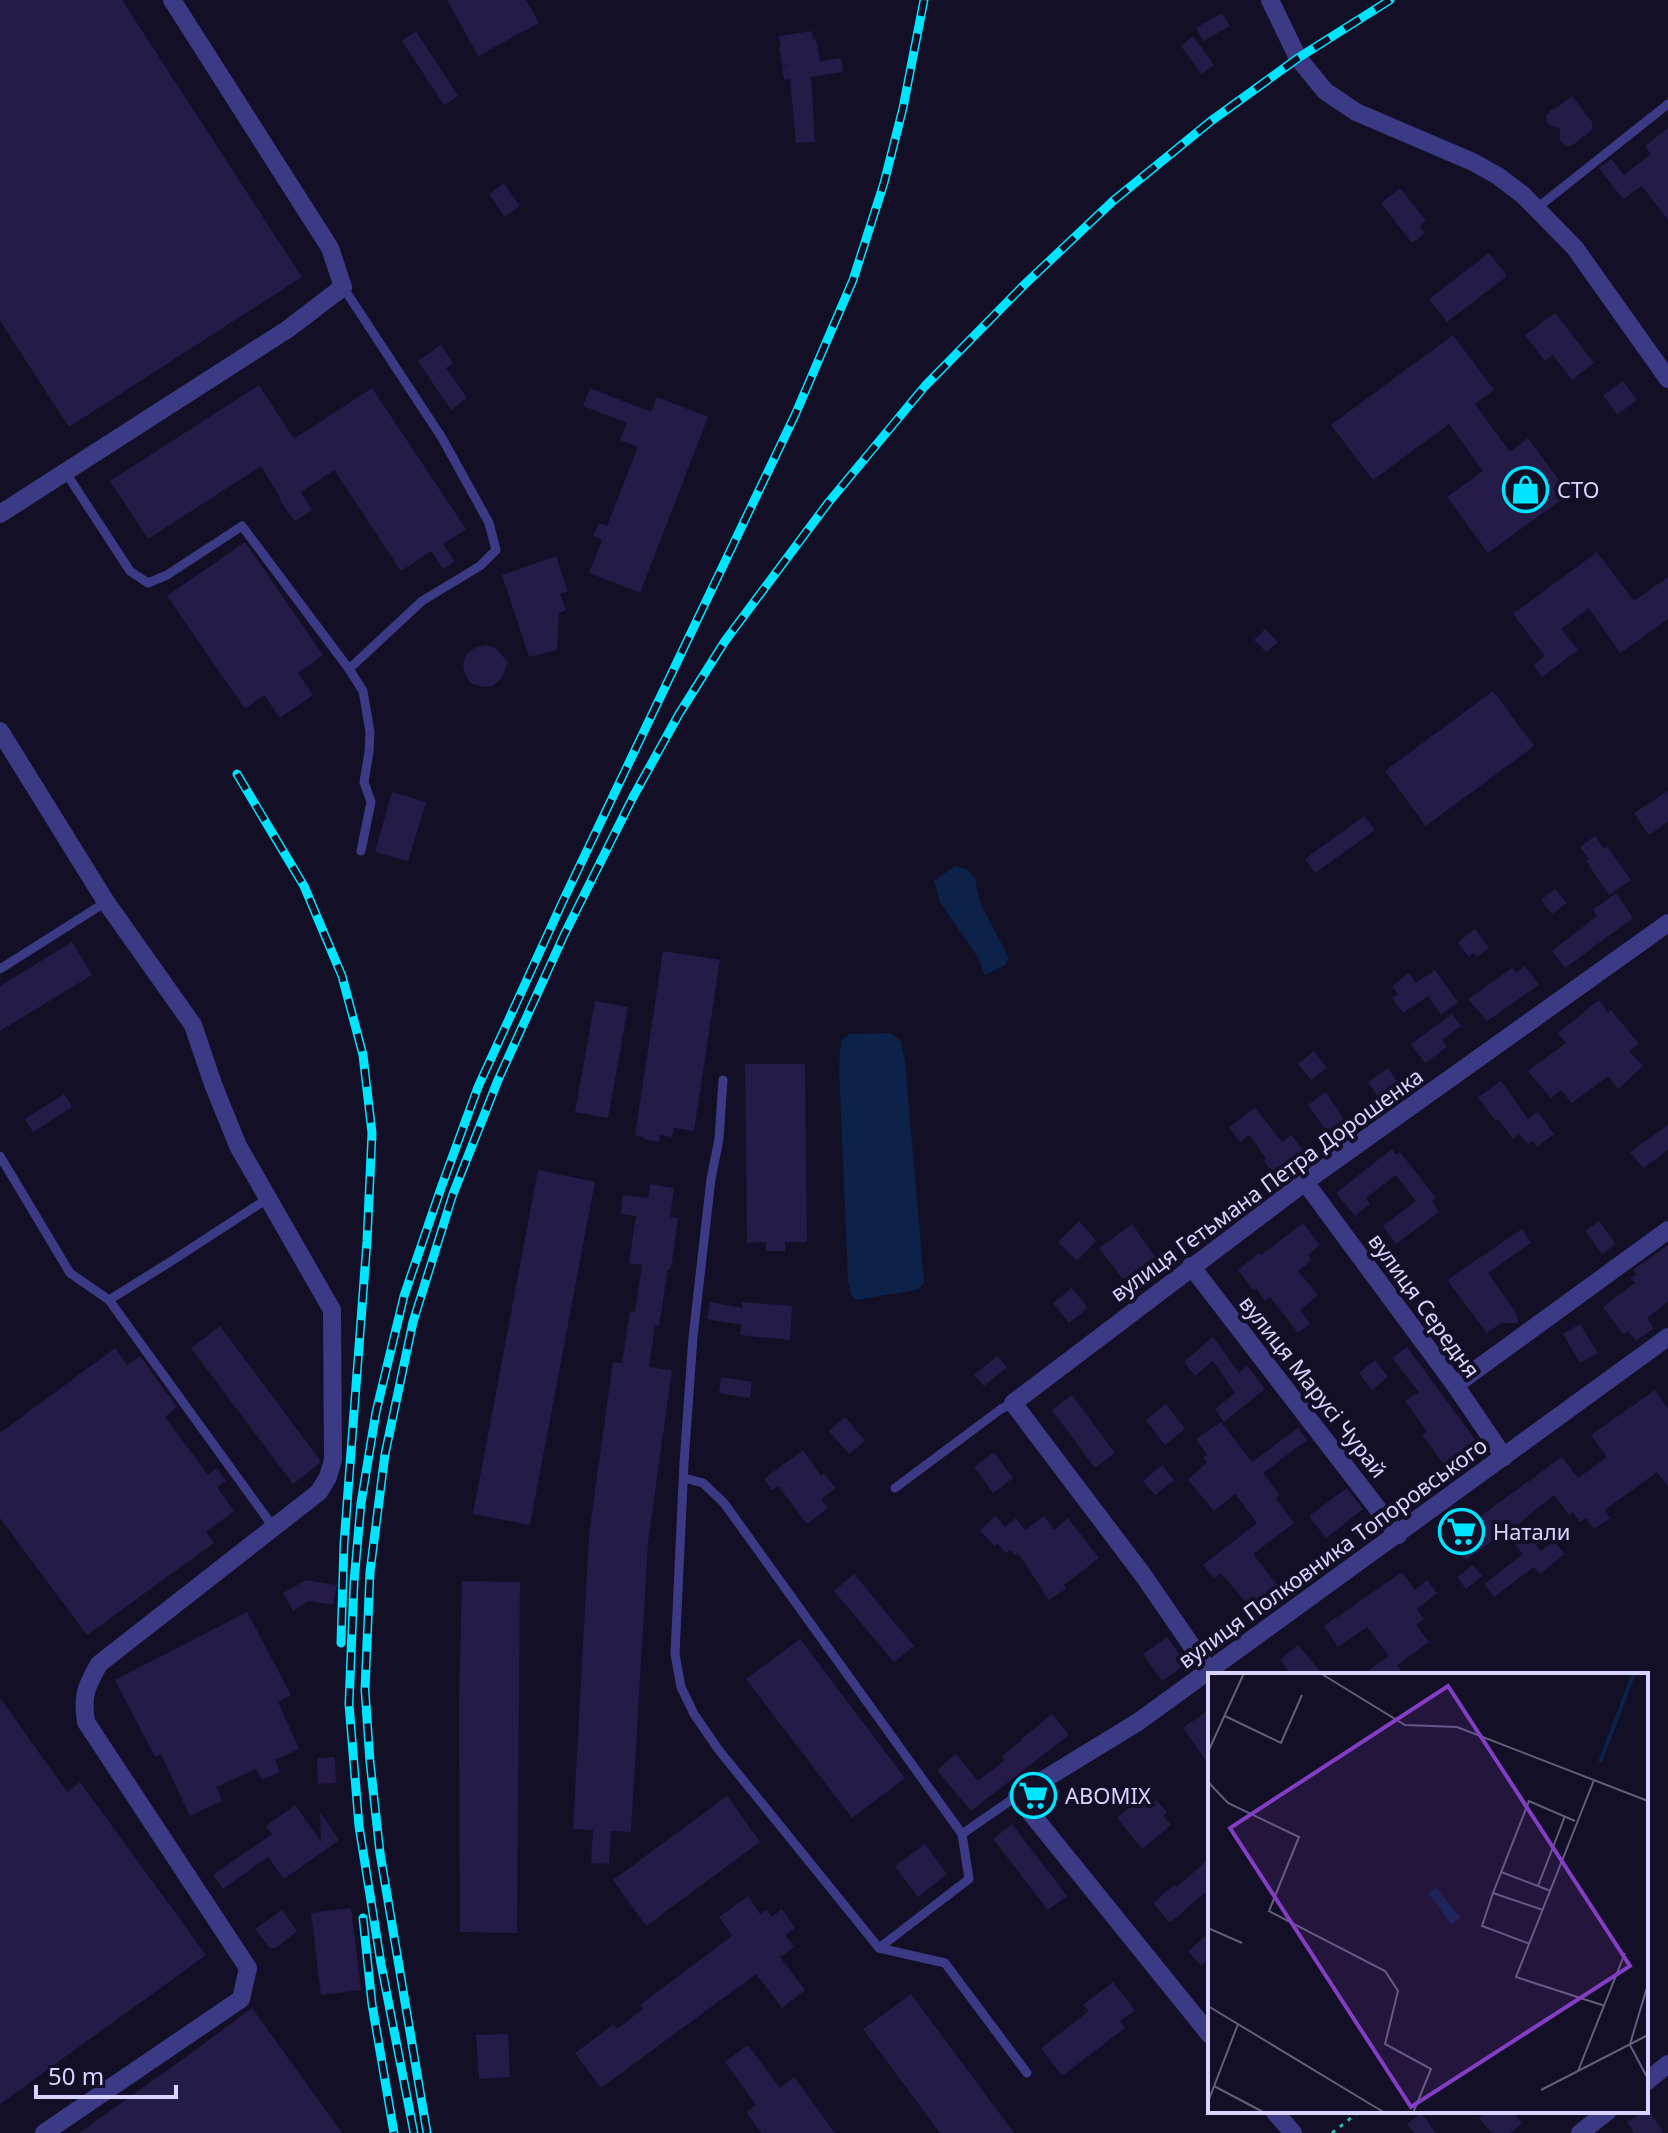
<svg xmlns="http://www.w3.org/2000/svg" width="1668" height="2133" viewBox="0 0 1668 2133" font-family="'Noto Sans',sans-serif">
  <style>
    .water { fill: #0c2248 }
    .building { fill: #241b47 }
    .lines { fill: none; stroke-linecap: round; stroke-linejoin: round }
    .path { stroke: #2fb8b0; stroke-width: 3; stroke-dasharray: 4 6; stroke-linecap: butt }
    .service { stroke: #3d3a85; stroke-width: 9 }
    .minor { stroke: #3d3a85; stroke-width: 18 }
    .rail-casing { stroke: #00e5ff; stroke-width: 9 }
    .rail { stroke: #130f26; stroke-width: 6; stroke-dasharray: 18; stroke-linecap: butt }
    .labels { text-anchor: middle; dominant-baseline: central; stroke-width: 8; stroke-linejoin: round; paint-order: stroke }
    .poi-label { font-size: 22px; fill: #d9d4ff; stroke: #130f26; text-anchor: start }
    .street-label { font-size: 22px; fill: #d9d4ff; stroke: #130f26 }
    .inset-river { fill: none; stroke: #0c2248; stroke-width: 4 }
    .inset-road { fill: none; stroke: #625e7d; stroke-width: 2 }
    .view { fill: #843dc5; fill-opacity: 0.15; stroke: #843dc5; stroke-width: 4 }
    .inset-edge { fill: none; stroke: #d9d4ff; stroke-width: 4 }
  </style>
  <rect width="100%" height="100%" fill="#130f26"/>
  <g class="water">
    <path d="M955,866L966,869L975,878L980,903L1009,958L1005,965L985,975L977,956L940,902L934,881Z"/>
    <path d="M890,1033L901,1041L905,1061L924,1283L917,1290L856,1300L851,1295L848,1281L839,1067L841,1041L850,1034Z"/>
  </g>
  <g class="building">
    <path d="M0,0H122L302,277L69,427L0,321Z"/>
    <path d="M447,0H526L539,23L478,56Z"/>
    <path d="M1222,13L1230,26L1203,41L1196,28Z"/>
    <path d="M416,31L458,96L444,105L402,41Z"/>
    <path d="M812,31L813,40L816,39L820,61L841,58L843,72L811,77L815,142L796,143L790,79L784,80L782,67L789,65L782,66L779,47H781L779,36Z"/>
    <path d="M1193,36L1214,65L1201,74L1181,46Z"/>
    <path d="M1572,96L1592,122V130L1574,144L1568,147L1563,144L1560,140V129L1548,124L1546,116L1550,110L1556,108Z"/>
    <path d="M1668,128V220L1642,186L1623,199L1599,168L1611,159L1624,175L1651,154L1645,146Z"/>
    <path d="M504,183L520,206L505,217L489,194Z"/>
    <path d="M1400,188L1426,221L1420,226L1425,233L1412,243L1381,203Z"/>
    <path d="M1489,253L1507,276L1447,322L1429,299Z"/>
    <path d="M1555,313L1594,363L1572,380L1553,355L1545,361L1525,335Z"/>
    <path d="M1453,335L1494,390L1475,404L1510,452L1528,438L1569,494L1488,553L1447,497L1483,471L1449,424L1373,480L1331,425Z"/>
    <path d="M441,345L453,363L446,368L467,398L451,410L418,361Z"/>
    <path d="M1623,381L1637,400L1617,415L1603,395Z"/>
    <path d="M259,385L294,439L372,388L466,529L443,544L455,561L443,569L431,551L401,571L334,470L301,492L312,510L295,521L281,502L279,496L261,466L148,539L110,481Z"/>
    <path d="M590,388L651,412L657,397L708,417L640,593L589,573L602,540L593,536L599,523L607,526L638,447L620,440L627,423L583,406Z"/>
    <path d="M245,542L323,655L298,673L313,695L280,718L264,695L245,709L167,596Z"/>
    <path d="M1597,552L1634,601L1668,577V619L1620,653L1589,608L1561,629L1578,650L1542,677L1534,665L1545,656L1513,614Z"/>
    <path d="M556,556L568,591L560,594L566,610L559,613L557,650L529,657L502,575Z"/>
    <path d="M1265,629L1278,642L1266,652L1254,640Z"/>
    <path d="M487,645L497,649L508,663L501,679L493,686L482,687L471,683L465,675L463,664L467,653L476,647Z"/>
    <path d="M1493,691L1534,746L1426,826L1385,771Z"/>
    <path d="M1668,791V822L1649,835L1634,813Z"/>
    <path d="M392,792L426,802L408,861L375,852Z"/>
    <path d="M1364,816L1375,830L1315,873L1305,859Z"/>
    <path d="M1595,836L1604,849L1607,846L1631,880L1609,895L1586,861L1589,859L1580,847Z"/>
    <path d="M1555,889L1567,903L1552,914L1541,900Z"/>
    <path d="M1616,893L1633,918L1565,968L1552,951L1597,916L1593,910Z"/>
    <path d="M1475,929L1489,948L1477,957L1473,953L1469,957L1458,942Z"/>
    <path d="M72,942L92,975L0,1031V986Z"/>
    <path d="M663,951L720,960L694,1131L674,1128L672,1137L660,1135L659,1142L644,1139V1137L635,1135Z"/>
    <path d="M1525,966L1539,985L1487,1021L1468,999L1512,968L1516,973Z"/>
    <path d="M1435,970L1458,1002L1441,1015L1428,996L1403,1013L1392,998L1398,994L1392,986L1409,973L1416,983Z"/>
    <path d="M1599,1000L1608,1013L1611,1010L1639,1044L1629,1051L1643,1066L1618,1089L1608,1076L1572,1103L1561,1090L1551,1098L1528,1071L1566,1043L1558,1033Z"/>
    <path d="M595,1001L628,1007L608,1118L575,1112Z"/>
    <path d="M1452,1014L1461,1026L1442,1040L1447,1047L1425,1063L1411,1044Z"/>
    <path d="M1314,1051L1327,1068L1311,1080L1298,1064Z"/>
    <path d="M745,1064H805L807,1242H785V1251H766V1242L747,1243Z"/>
    <path d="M1388,1068L1398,1083L1378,1097L1368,1082Z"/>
    <path d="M1501,1081L1528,1119L1538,1112L1554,1134L1537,1147L1533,1141L1528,1144L1519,1134L1513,1139L1498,1119L1496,1121L1478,1097Z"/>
    <path d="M1326,1092L1344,1119L1327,1132L1308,1105Z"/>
    <path d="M64,1094L72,1107L33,1132L25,1119Z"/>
    <path d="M1255,1108L1282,1142L1291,1135L1303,1150L1273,1174L1263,1160L1266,1158L1249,1135L1240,1142L1229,1127Z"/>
    <path d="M1668,1125V1150L1643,1168L1630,1152Z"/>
    <path d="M1392,1149L1396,1155L1400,1152L1436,1198L1432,1201L1439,1212L1396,1244L1383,1226L1416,1201L1396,1175L1366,1198L1370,1204L1355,1216L1336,1193Z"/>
    <path d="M538,1170L595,1182L530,1525L473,1514Z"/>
    <path d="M650,1184L674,1188L670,1217L678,1218L671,1269H668L659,1326L655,1325L649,1367L672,1370L648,1543L631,1832L611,1831L609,1864L591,1863L593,1830L573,1829L589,1534L613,1362L622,1363L630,1311L635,1312L642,1265L629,1263L636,1216L621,1214L623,1195L648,1198Z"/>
    <path d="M1079,1221L1096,1241L1077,1261L1058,1242Z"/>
    <path d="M1599,1221L1616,1244L1602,1254L1585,1231Z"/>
    <path d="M1303,1223L1320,1245L1308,1255L1312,1260L1298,1271L1318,1295L1300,1310L1310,1324L1298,1333L1270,1297L1265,1301L1256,1288L1253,1290L1238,1270L1259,1253L1261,1255Z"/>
    <path d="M1132,1224L1156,1258L1128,1278H1122L1099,1248Z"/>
    <path d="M1522,1229L1531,1243L1488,1273L1516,1312L1518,1323H1501L1487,1333L1447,1280Z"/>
    <path d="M1668,1245V1302L1647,1318L1654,1328L1636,1341L1628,1331L1623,1334L1603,1307L1635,1283L1631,1278L1637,1274L1633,1270Z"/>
    <path d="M1072,1288L1088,1308L1069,1323L1053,1303Z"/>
    <path d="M710,1302L742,1308V1302L792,1306L790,1340L740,1335L741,1325L707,1319Z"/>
    <path d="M1580,1324L1598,1353L1580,1363L1563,1334Z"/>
    <path d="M220,1326L320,1460L319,1464L293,1484L191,1348Z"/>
    <path d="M1213,1337L1239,1373L1247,1366L1265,1389L1224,1422L1215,1409L1235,1393L1213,1361L1195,1376L1184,1362Z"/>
    <path d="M1407,1347L1477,1442L1445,1466L1422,1435L1427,1432L1405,1401L1419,1392L1392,1358Z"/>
    <path d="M115,1348L127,1365L140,1356L177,1407L165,1417L208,1475L216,1468L226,1481L217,1487L234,1511L206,1532L214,1543L87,1635L0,1518V1433Z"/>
    <path d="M997,1356L1007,1367L984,1386L974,1375Z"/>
    <path d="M1375,1360L1388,1377L1372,1390L1359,1373Z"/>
    <path d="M721,1377L752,1382L750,1398L719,1393Z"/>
    <path d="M1655,1390L1668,1408V1486L1657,1472L1605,1510L1610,1518L1594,1529L1586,1518L1580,1522L1573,1512L1569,1515L1554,1495L1519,1523L1541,1551L1554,1541L1565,1554L1540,1574L1534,1567L1494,1597L1484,1584L1523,1554L1505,1532L1466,1560L1448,1536L1471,1520L1472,1522L1562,1457L1578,1478L1607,1457L1591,1435Z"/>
    <path d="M1072,1395L1115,1453L1095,1468L1052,1410Z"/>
    <path d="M1166,1404L1185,1429L1165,1445L1146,1420Z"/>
    <path d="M845,1417L865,1441L849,1454L829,1431Z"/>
    <path d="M1221,1422L1252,1462L1298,1428L1307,1440L1263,1473L1280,1495L1276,1498L1294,1523L1253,1554L1281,1590L1270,1598L1268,1595L1251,1608L1221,1573L1214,1578L1203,1565L1257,1523L1235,1494L1214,1511L1188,1480L1207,1462L1203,1458L1207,1455L1196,1439Z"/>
    <path d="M803,1450L821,1476L824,1474L836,1488L821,1499L828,1508L807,1524L778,1486L772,1490L764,1479Z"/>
    <path d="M994,1452L1013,1478L993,1493L974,1467Z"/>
    <path d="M1162,1465L1174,1480L1155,1495L1143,1481Z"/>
    <path d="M1347,1488L1363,1509L1326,1538L1309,1516Z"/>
    <path d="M996,1516L1005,1527L1016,1518L1025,1530L1044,1516L1054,1530L1068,1518L1099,1558L1064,1585L1066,1589L1049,1600L1018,1553L1015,1556L1010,1550L1006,1553L997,1543L994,1546L980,1530Z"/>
    <path d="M1473,1565L1482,1576L1466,1589L1457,1577Z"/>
    <path d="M1402,1572L1415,1590L1427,1580L1437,1593L1417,1609L1424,1619L1416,1625L1429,1642L1397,1665L1404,1675H1362L1389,1656L1367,1627L1338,1647L1324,1626Z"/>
    <path d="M854,1574L914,1646L894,1662L834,1591Z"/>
    <path d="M306,1580L337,1585L333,1605L309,1601L293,1611L283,1593Z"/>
    <path d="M462,1581L520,1582L517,1933L460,1932L459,1702Z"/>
    <path d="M247,1612L291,1695L278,1702L299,1749L275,1760L280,1772L262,1780L256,1769L216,1787L222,1801L190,1816L161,1754L155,1757L115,1680Z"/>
    <path d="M1167,1637L1186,1664L1162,1681L1143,1654Z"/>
    <path d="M800,1639L905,1778L852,1818L746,1679Z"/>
    <path d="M1298,1645L1309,1658L1323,1675H1292L1280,1660Z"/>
    <path d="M0,1698L67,1792L80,1782L206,1955L0,2104Z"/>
    <path d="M1210,1709V1766L1183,1728Z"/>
    <path d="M1052,1714L1069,1735L971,1811L937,1770L956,1754L978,1781L1005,1760L1002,1756L1021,1741L1020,1740Z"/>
    <path d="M335,1757L336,1783L318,1784L317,1758Z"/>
    <path d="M1145,1794L1153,1803L1156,1800L1167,1812L1163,1816L1171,1825L1142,1849L1117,1818Z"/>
    <path d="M727,1796L760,1842L646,1926L613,1880Z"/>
    <path d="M295,1805L321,1842L320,1812L339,1840L284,1879L268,1857L223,1889L213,1875L272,1834L266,1826Z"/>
    <path d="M1012,1824L1067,1896L1048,1910L993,1839Z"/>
    <path d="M925,1844L947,1874L918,1897L895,1866Z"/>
    <path d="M1210,1858V1888L1170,1923L1153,1903L1175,1884L1177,1887Z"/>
    <path d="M748,1896L760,1914L766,1910L772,1917L782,1909L795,1928L785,1935L794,1947L780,1957L805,1990L782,2008L756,1974L601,2088L575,2053L614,2024L617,2029L643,2009L640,2005L732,1936L719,1917Z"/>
    <path d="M351,1908L361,1990L321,1995L311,1913Z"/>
    <path d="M282,1910L297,1931L276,1948H270L255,1929Z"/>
    <path d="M1210,1932V1958L1201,1966L1188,1951Z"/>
    <path d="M1113,1982L1135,2010L1120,2021L1125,2028L1062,2076L1041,2048L1089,2011L1083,2005Z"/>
    <path d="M911,1994L1014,2133H940L863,2029Z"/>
    <path d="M252,2008L342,2133H79L176,2064Z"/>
    <path d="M508,2034L510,2077L479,2079L476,2035Z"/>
    <path d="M748,2045L780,2088L794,2077L835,2133H761L746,2112L756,2105L725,2062Z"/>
    <path d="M1648,2109L1664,2133H1634L1627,2122Z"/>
    <path d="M1488,2111H1512L1522,2123L1511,2133H1492L1479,2118Z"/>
    <path d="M1421,2113L1436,2133H1414L1407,2124Z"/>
  </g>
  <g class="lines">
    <path class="path" d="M1332,2133L1360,2111"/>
    <g class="service">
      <path d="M1537,208L1668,104"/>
      <path d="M66,473L130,571L148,583L167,575L242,526L349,669L422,601L480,566L496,550L489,523L442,438L343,287"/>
      <path d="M349,669L363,691L370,732L369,752L364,782L371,802L361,851"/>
      <path d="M0,969L106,902"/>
      <path d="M723,1080L719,1139L711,1179L693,1337L684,1463L675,1654L681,1687L694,1714L718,1749L879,1948L945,1963L1027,2073"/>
      <path d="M0,1156L70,1273L109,1300L170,1262L267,1199"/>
      <path d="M109,1300L274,1528"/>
      <path d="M684,1478L703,1483L724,1503L962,1834"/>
      <path d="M895,1488L1001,1409L1013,1403"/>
      <path d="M879,1948L969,1879L962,1834L1017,1796"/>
    </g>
    <g class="minor">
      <path d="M1270,0L1298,58L1325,91L1356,112L1473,162L1498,176L1523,195L1575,248L1668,379"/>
      <path d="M0,514L288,329L343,287L330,248L172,0"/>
      <path d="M0,731L106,902L193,1025L213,1084L238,1146L332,1310L333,1460L328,1477L319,1492L99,1664C86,1687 82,1695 86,1722L248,1968L241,1999L44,2133"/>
      <path d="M1305,1182L1455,1385L1504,1457"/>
      <path d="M1191,1266L1398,1535"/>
      <path d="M1455,1385L1668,1230"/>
      <path d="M1209,1671L1143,1575L1013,1403L1305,1182L1668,923"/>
      <path d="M1210,2035L1017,1796L1138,1722L1668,1337"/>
      <path d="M1646,2082L1668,2064"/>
      <path d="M1274,2111L1293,2133"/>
      <path d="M1580,2133L1608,2111"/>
    </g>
    <defs>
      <g id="rail">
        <path d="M237,774L304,886L342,976L363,1055L372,1133L367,1241L344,1544L341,1643"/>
        <path d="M363,1918L372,2004L394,2133"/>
        <path d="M414,2133L381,1964L359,1826L349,1704L354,1582L361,1503L376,1412L404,1296L441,1188L478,1087L562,903L795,415L853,280L884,183L903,108L924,0"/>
        <path d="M427,2133L380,1853L370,1762L365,1690L370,1572L385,1454L413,1322L453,1194L498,1080L564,935L633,797L679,714L725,641L828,503L925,386L1024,285L1113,201L1211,121L1298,58L1390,0"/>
      </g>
    </defs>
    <use href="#rail" class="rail-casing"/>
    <use href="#rail" class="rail"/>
  </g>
  <defs>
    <symbol id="shop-ring" viewBox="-11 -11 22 22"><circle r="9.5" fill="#130f26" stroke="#00e5ff" stroke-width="1.5"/><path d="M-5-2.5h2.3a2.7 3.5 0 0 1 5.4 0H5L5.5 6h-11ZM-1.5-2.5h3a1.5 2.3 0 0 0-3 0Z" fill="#00e5ff"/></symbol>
    <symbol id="supermarket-ring" viewBox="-11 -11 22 22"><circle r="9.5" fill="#130f26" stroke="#00e5ff" stroke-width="1.5"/><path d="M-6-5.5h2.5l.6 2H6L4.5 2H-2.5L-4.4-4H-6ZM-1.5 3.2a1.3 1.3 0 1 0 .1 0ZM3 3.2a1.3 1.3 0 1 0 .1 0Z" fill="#00e5ff"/></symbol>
  </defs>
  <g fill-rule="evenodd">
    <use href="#shop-ring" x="1500" y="464" width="51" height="51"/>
    <use href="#supermarket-ring" x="1436" y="1506" width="51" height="51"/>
    <use href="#supermarket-ring" x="1008" y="1770" width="51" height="51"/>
  </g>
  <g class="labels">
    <g class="poi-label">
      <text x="1557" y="489">СТО</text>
      <text x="1493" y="1531">Натали</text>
      <text x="1065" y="1795">ABOMIX</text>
    </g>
    <g class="street-label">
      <text transform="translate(1266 1184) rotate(-36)">вулиця Гетьмана Петра Дорошенка</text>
      <text transform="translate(1425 1305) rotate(54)">вулиця Середня</text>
      <text transform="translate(1314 1386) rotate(52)">вулиця Марусі Чурай</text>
      <text transform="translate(1332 1552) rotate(-36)">вулиця Полковника Топоровського</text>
    </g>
  </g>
  <g transform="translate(1208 1673)">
    <rect width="440" height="440" fill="#130f26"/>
    <path d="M228,215L252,244L244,252L220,220Z" fill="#0c2248"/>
    <path class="inset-river" d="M392,89L426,0"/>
    <path class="inset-road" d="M112,0L197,52L249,54L440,128M17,43L73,70L94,22M0,79L36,0M386,107L308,304L397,333M0,109L20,130L91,164L61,238L177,298L190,318L177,371L223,396L205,440M293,199L343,218M330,213L357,143M285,220L335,237M0,255L34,270M322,271L274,253L285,220L321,128L367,148M0,333L177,440M422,371L440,311M422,372L440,406M370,398L417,280M6,413L57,440M333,417L440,362M0,429L30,351"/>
    <path class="view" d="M240,13L422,293L203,434L22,155Z"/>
    <rect width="440" height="440" class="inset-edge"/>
  </g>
  <path d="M36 2085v12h140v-12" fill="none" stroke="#d9d4ff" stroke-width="4"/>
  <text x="48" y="2085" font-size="24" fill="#d9d4ff" stroke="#130f26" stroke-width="6" paint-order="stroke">50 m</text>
</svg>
